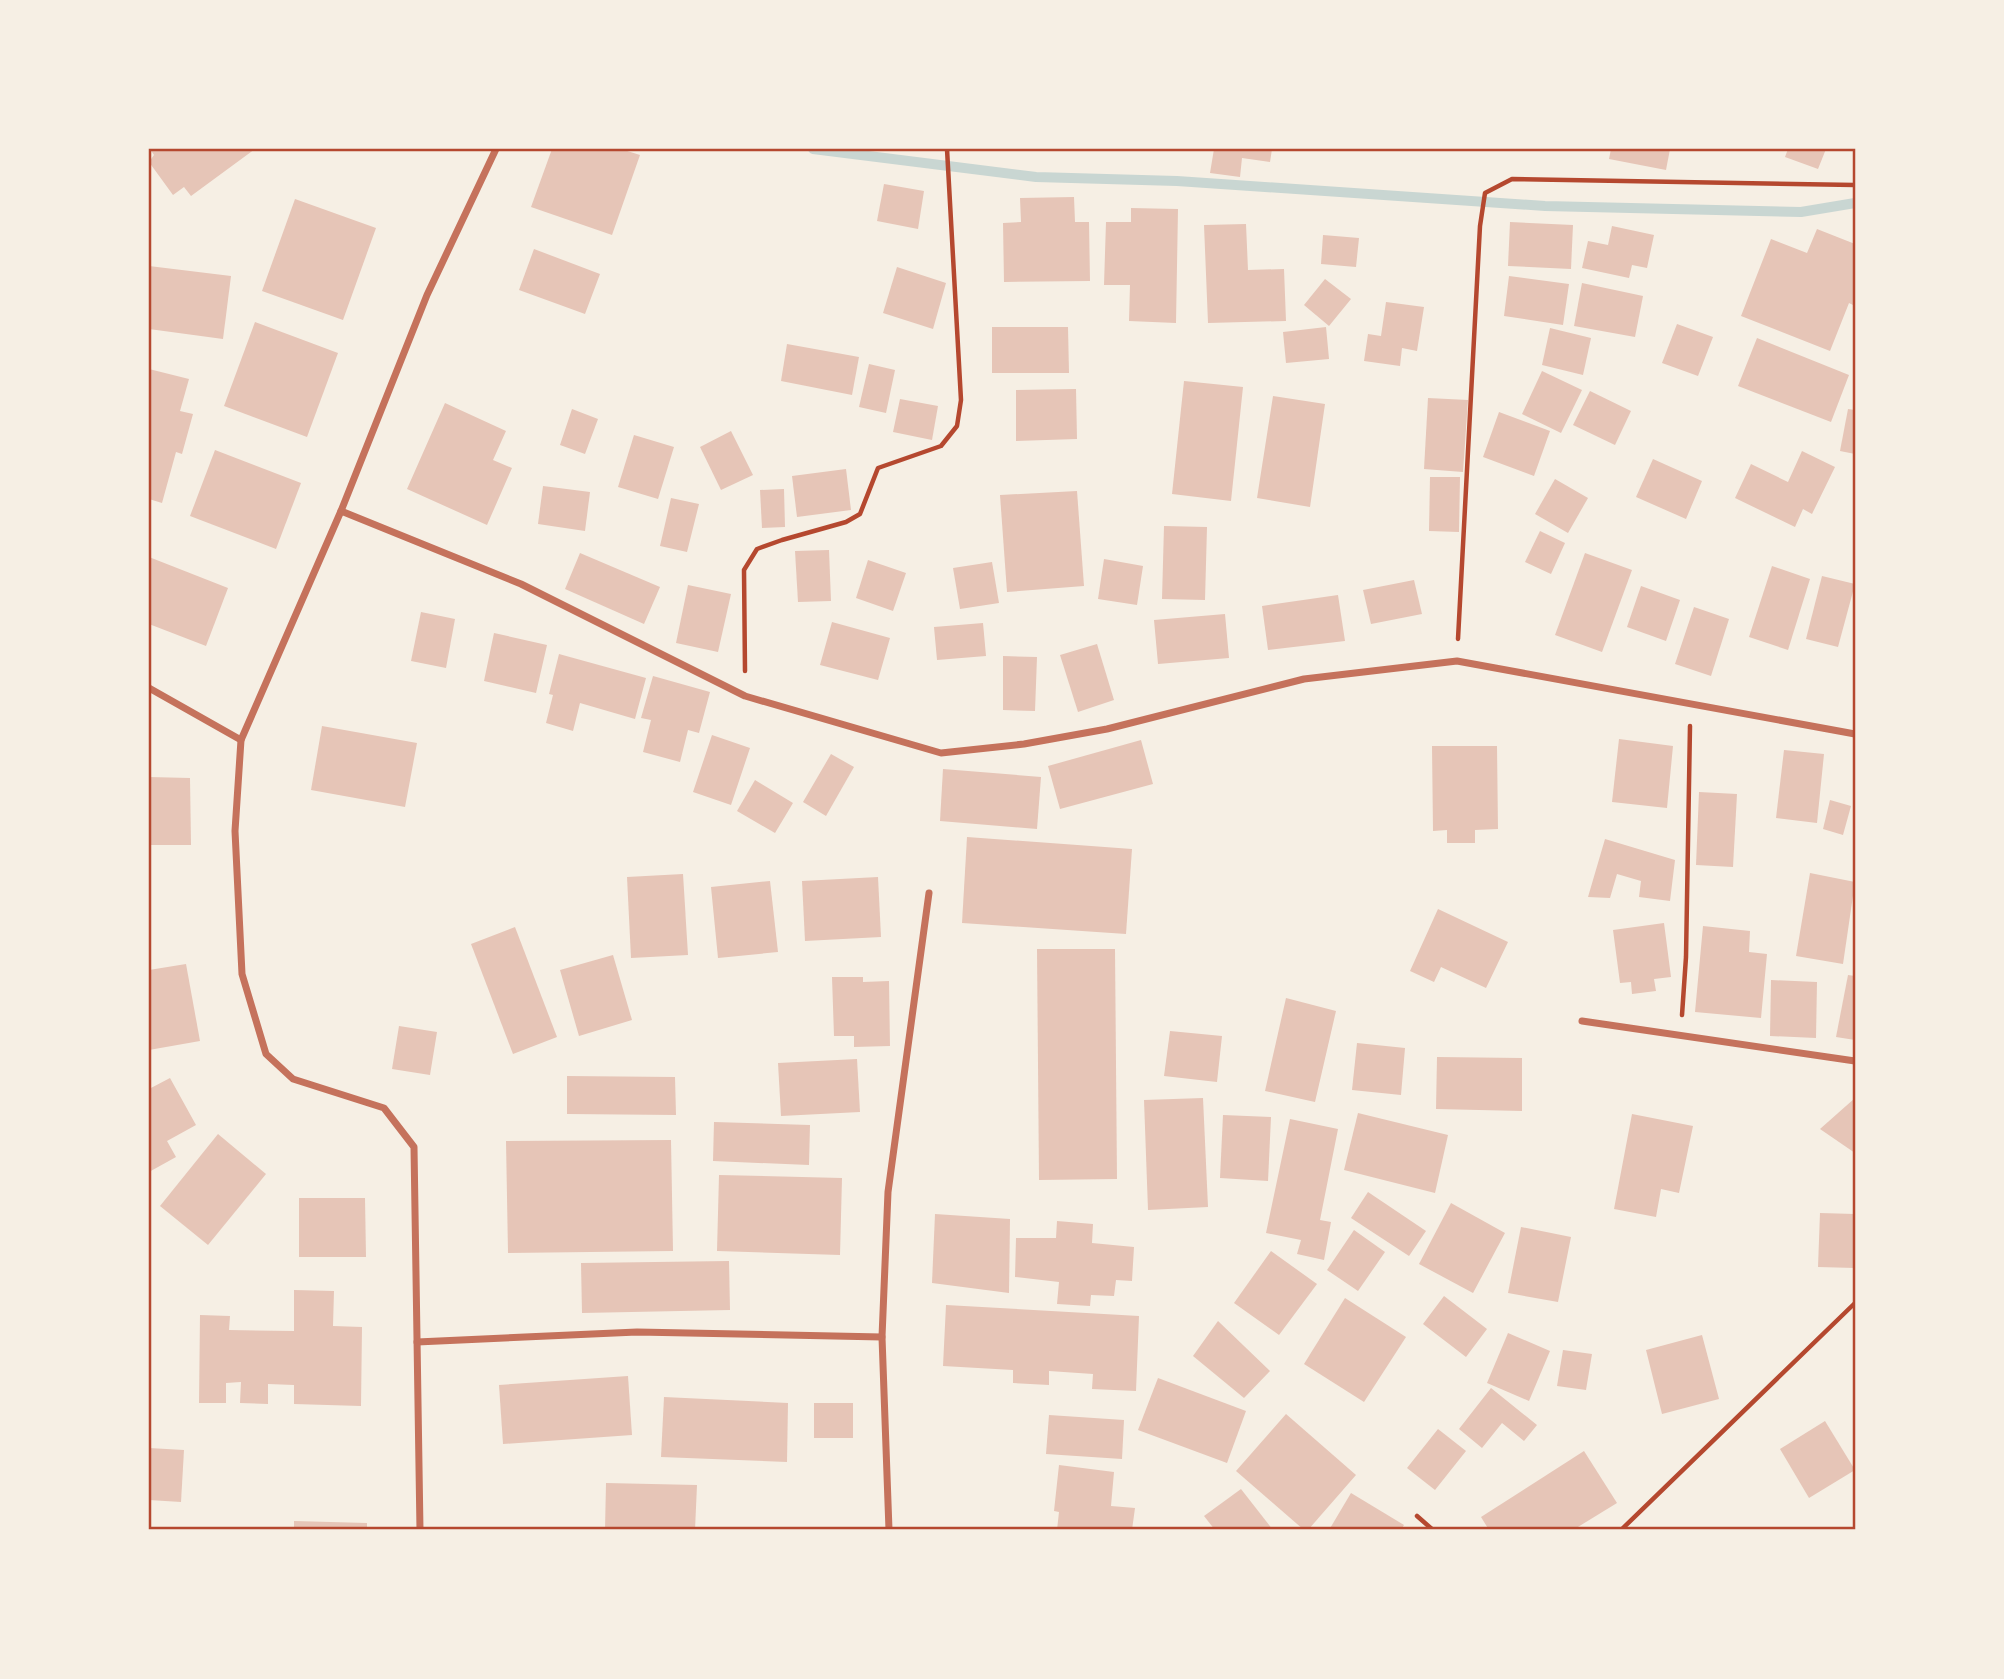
<svg xmlns="http://www.w3.org/2000/svg" width="2004" height="1679" viewBox="0 0 2004 1679" font-family="'PT Sans Narrow',sans-serif">
  <style>
    .lines { fill: none; stroke-linecap: round; stroke-linejoin: round }
    .stream { stroke: #c9d6d2; stroke-width: 10 }
    .building { fill: #e6c5b7 }
    .path { stroke: #b5482f; stroke-width: 4.5 }
    .minor { stroke: #c5725c; stroke-width: 7 }
    .neatline { fill: none; stroke: #b5482f; stroke-width: 2.5 }
  </style>
  <rect width="100%" height="100%" fill="#f6efe4"/>
  <g class="lines">
    <path class="stream" d="M813,149L1036,177L1177,181L1545,206L1801,212L1855,203"/>
  </g>
  <g class="building">
    <path d="M150,149H255L191,196L184,187L173,195L149,162L154,155Z"/>
    <path d="M552,149H621L640,155L612,235L531,207Z"/>
    <path d="M1214,149H1272L1270,162L1242,158L1240,177L1210,173Z"/>
    <path d="M1611,149H1670L1666,170L1609,159Z"/>
    <path d="M1788,149H1826L1818,169L1785,157Z"/>
    <path d="M884,184L924,191L918,229L877,221Z"/>
    <path d="M1074,197L1075,222H1089L1090,281L1004,282L1003,223L1021,222L1020,198Z"/>
    <path d="M295,199L376,228L343,320L262,291Z"/>
    <path d="M1131,208L1178,209L1176,323L1129,321L1130,285H1104L1106,222H1131Z"/>
    <path d="M1510,222L1573,225L1571,269L1508,266Z"/>
    <path d="M1246,224L1248,270L1284,269L1286,321L1208,323L1204,225Z"/>
    <path d="M1612,226L1654,235L1647,268L1632,265L1629,278L1582,268L1588,241L1608,245Z"/>
    <path d="M1817,229L1855,244V306L1849,303L1830,351L1741,316L1771,239L1807,253Z"/>
    <path d="M1323,235L1359,238L1356,267L1321,264Z"/>
    <path d="M534,249L600,274L585,314L519,290Z"/>
    <path d="M149,266L231,276L223,339L149,329Z"/>
    <path d="M897,267L946,283L933,329L883,313Z"/>
    <path d="M1509,276L1569,284L1563,325L1504,316Z"/>
    <path d="M1325,279L1351,299L1329,326L1304,305Z"/>
    <path d="M1582,283L1643,296L1635,337L1574,326Z"/>
    <path d="M1386,302L1424,307L1417,351L1402,348L1400,366L1364,361L1368,334L1381,336Z"/>
    <path d="M255,322L338,353L307,437L224,406Z"/>
    <path d="M1677,324L1713,337L1698,376L1662,363Z"/>
    <path d="M992,327H1068L1069,373H992Z"/>
    <path d="M1326,327L1329,359L1286,363L1283,332Z"/>
    <path d="M1550,328L1591,338L1583,375L1542,365Z"/>
    <path d="M1757,338L1849,375L1831,422L1738,386Z"/>
    <path d="M787,344L859,357L852,395L781,381Z"/>
    <path d="M869,364L895,370L886,413L859,407Z"/>
    <path d="M149,369L189,379L180,411L193,414L182,454L176,452L162,503L149,499Z"/>
    <path d="M1542,371L1582,390L1561,433L1522,414Z"/>
    <path d="M1184,381L1243,387L1231,501L1172,494Z"/>
    <path d="M1076,389L1077,439L1016,441V390Z"/>
    <path d="M1590,391L1631,411L1615,445L1573,425Z"/>
    <path d="M1273,396L1325,404L1310,507L1257,498Z"/>
    <path d="M1428,398L1468,400L1463,472L1424,469Z"/>
    <path d="M900,399L938,406L932,440L893,432Z"/>
    <path d="M445,403L506,431L493,460L512,468L487,525L407,489Z"/>
    <path d="M572,409L598,419L585,454L560,445Z"/>
    <path d="M1848,409L1855,410V454L1840,451Z"/>
    <path d="M1499,412L1550,431L1534,476L1483,457Z"/>
    <path d="M731,431L753,475L721,490L700,447Z"/>
    <path d="M634,435L674,447L658,499L618,487Z"/>
    <path d="M215,450L301,483L276,549L190,516Z"/>
    <path d="M1802,451L1835,467L1812,514L1803,509L1795,527L1735,498L1751,464L1788,482Z"/>
    <path d="M1653,459L1702,481L1686,519L1636,497Z"/>
    <path d="M846,469L851,510L797,517L792,476Z"/>
    <path d="M1430,477H1460L1459,532L1429,531Z"/>
    <path d="M1555,479L1588,498L1568,533L1535,514Z"/>
    <path d="M543,486L590,492L585,531L538,524Z"/>
    <path d="M784,489L785,527L762,528L760,490Z"/>
    <path d="M1077,491L1084,586L1007,592L1000,495Z"/>
    <path d="M671,498L699,504L687,552L660,546Z"/>
    <path d="M1164,526L1207,527L1205,600L1162,599Z"/>
    <path d="M1540,531L1565,543L1551,574L1525,562Z"/>
    <path d="M829,550L831,601L798,602L795,551Z"/>
    <path d="M580,553L660,587L644,624L565,589Z"/>
    <path d="M1585,553L1632,570L1602,652L1555,635Z"/>
    <path d="M149,557L228,588L206,646L149,624Z"/>
    <path d="M1104,559L1143,566L1137,605L1098,599Z"/>
    <path d="M868,560L906,573L893,611L856,598Z"/>
    <path d="M992,562L999,603L960,609L953,568Z"/>
    <path d="M1772,566L1810,579L1788,650L1749,637Z"/>
    <path d="M1822,576L1855,584L1838,647L1806,639Z"/>
    <path d="M1414,580L1422,614L1371,624L1363,590Z"/>
    <path d="M688,585L731,594L718,652L676,643Z"/>
    <path d="M1641,586L1680,600L1666,641L1627,627Z"/>
    <path d="M1338,595L1345,641L1268,650L1262,606Z"/>
    <path d="M1694,607L1729,619L1711,676L1675,664Z"/>
    <path d="M421,612L455,619L446,668L411,661Z"/>
    <path d="M1225,614L1229,658L1158,664L1154,620Z"/>
    <path d="M832,622L890,638L878,680L820,665Z"/>
    <path d="M983,623L986,656L937,660L934,627Z"/>
    <path d="M494,633L547,645L536,693L484,681Z"/>
    <path d="M1097,644L1114,700L1078,712L1060,655Z"/>
    <path d="M559,654L646,678L635,719L580,703L573,731L546,723L553,695L549,694Z"/>
    <path d="M1003,656L1037,657L1035,711L1003,710Z"/>
    <path d="M653,676L710,692L699,733L688,730L680,762L643,752L651,720L641,718Z"/>
    <path d="M322,726L417,743L405,807L311,790Z"/>
    <path d="M712,735L750,748L731,805L693,792Z"/>
    <path d="M1619,739L1673,746L1667,808L1612,802Z"/>
    <path d="M1141,740L1153,784L1060,809L1048,766Z"/>
    <path d="M1432,746H1497L1498,829L1475,830V843H1447V830L1433,831Z"/>
    <path d="M1784,750L1824,754L1817,823L1776,818Z"/>
    <path d="M831,754L854,767L826,816L803,802Z"/>
    <path d="M943,769L1041,777L1037,829L940,821Z"/>
    <path d="M149,777L190,778L191,845H149Z"/>
    <path d="M755,780L793,803L775,833L737,811Z"/>
    <path d="M1699,792L1737,794L1733,867L1696,865Z"/>
    <path d="M1830,800L1851,806L1843,835L1823,829Z"/>
    <path d="M967,837L1132,849L1126,934L962,923Z"/>
    <path d="M1605,839L1675,860L1670,901L1639,897L1641,881L1617,874L1610,898L1588,897Z"/>
    <path d="M1810,873L1855,882L1843,964L1796,956Z"/>
    <path d="M683,874L688,955L631,958L627,877Z"/>
    <path d="M878,877L881,937L805,941L802,881Z"/>
    <path d="M770,881L778,952L718,958L711,887Z"/>
    <path d="M1438,909L1508,942L1486,988L1441,967L1434,982L1410,971Z"/>
    <path d="M1664,923L1671,977L1654,979L1656,991L1632,994L1631,982L1620,983L1613,930Z"/>
    <path d="M1703,926L1750,931L1749,952L1767,954L1761,1018L1695,1012Z"/>
    <path d="M515,927L557,1037L513,1054L471,944Z"/>
    <path d="M1037,949H1115L1117,1179L1039,1180Z"/>
    <path d="M613,955L632,1020L579,1036L560,970Z"/>
    <path d="M186,964L200,1041L149,1050V970Z"/>
    <path d="M1848,975L1855,976V1040L1836,1037Z"/>
    <path d="M832,977H863V982L889,981L890,1046L854,1047V1036H834Z"/>
    <path d="M1771,980L1817,982L1816,1038L1770,1036Z"/>
    <path d="M1286,998L1336,1011L1315,1102L1265,1091Z"/>
    <path d="M399,1026L437,1032L430,1075L392,1069Z"/>
    <path d="M1170,1031L1222,1036L1217,1082L1164,1076Z"/>
    <path d="M1357,1043L1405,1048L1401,1095L1352,1090Z"/>
    <path d="M1437,1057L1522,1058V1111L1436,1109Z"/>
    <path d="M857,1059L860,1112L781,1116L778,1063Z"/>
    <path d="M567,1076L675,1077L676,1115L567,1114Z"/>
    <path d="M170,1078L196,1125L167,1141L176,1157L149,1172V1089Z"/>
    <path d="M1203,1098L1208,1207L1148,1210L1144,1100Z"/>
    <path d="M1855,1098V1153L1820,1129Z"/>
    <path d="M1358,1113L1448,1135L1435,1193L1344,1170Z"/>
    <path d="M1632,1114L1693,1126L1679,1193L1661,1189L1656,1217L1614,1209Z"/>
    <path d="M1223,1115L1271,1117L1268,1181L1220,1178Z"/>
    <path d="M1290,1119L1338,1129L1320,1220L1331,1222L1324,1260L1297,1254L1301,1240L1266,1233Z"/>
    <path d="M714,1122L810,1125L809,1165L713,1161Z"/>
    <path d="M218,1134L266,1174L208,1245L160,1206Z"/>
    <path d="M671,1140L673,1251L508,1253L506,1141Z"/>
    <path d="M719,1175L842,1178L840,1255L717,1251Z"/>
    <path d="M1368,1192L1426,1231L1409,1256L1351,1218Z"/>
    <path d="M299,1198H365L366,1257H299Z"/>
    <path d="M1451,1203L1505,1233L1473,1293L1419,1264Z"/>
    <path d="M1820,1213L1855,1214V1268L1818,1267Z"/>
    <path d="M935,1214L1010,1219L1009,1293L932,1283Z"/>
    <path d="M1057,1221L1093,1224L1092,1243L1134,1247L1132,1281L1116,1280L1114,1296L1091,1295L1090,1306L1057,1304L1059,1282L1015,1277L1016,1238H1056Z"/>
    <path d="M1521,1227L1571,1237L1558,1302L1508,1293Z"/>
    <path d="M1354,1230L1385,1252L1358,1291L1327,1270Z"/>
    <path d="M1271,1251L1317,1284L1279,1335L1234,1303Z"/>
    <path d="M729,1261L730,1310L582,1313L581,1263Z"/>
    <path d="M294,1290L334,1291L333,1326L362,1327L361,1406L294,1404V1385L268,1384V1404L240,1403L241,1382L226,1383V1403H199L200,1315L230,1316L229,1330L294,1331Z"/>
    <path d="M1444,1296L1487,1329L1466,1357L1423,1324Z"/>
    <path d="M1345,1298L1406,1337L1364,1402L1304,1364Z"/>
    <path d="M946,1305L1139,1316L1136,1391L1092,1389L1093,1374L1049,1371V1385L1013,1383V1370L943,1366Z"/>
    <path d="M1218,1321L1270,1371L1244,1398L1193,1356Z"/>
    <path d="M1508,1333L1550,1351L1529,1401L1487,1383Z"/>
    <path d="M1702,1335L1719,1399L1662,1414L1646,1350Z"/>
    <path d="M1563,1350L1592,1354L1586,1390L1557,1386Z"/>
    <path d="M628,1376L632,1435L503,1444L499,1385Z"/>
    <path d="M1158,1378L1246,1411L1227,1463L1138,1430Z"/>
    <path d="M1491,1388L1537,1425L1524,1441L1502,1423L1482,1448L1459,1429Z"/>
    <path d="M664,1397L788,1403L787,1462L661,1457Z"/>
    <rect x="814" y="1403" width="39" height="35"/>
    <path d="M1286,1414L1356,1475L1308,1530H1304L1236,1471Z"/>
    <path d="M1049,1415L1124,1420L1122,1459L1046,1454Z"/>
    <path d="M1825,1421L1855,1470L1809,1498L1780,1449Z"/>
    <path d="M1438,1429L1466,1451L1435,1490L1407,1468Z"/>
    <path d="M149,1448L184,1450L181,1502L149,1500Z"/>
    <path d="M1584,1451L1617,1503L1573,1530H1489L1481,1517Z"/>
    <path d="M1059,1465L1114,1472L1111,1506L1135,1508L1132,1530H1057L1059,1512L1054,1511Z"/>
    <path d="M606,1483L697,1485L695,1530H605Z"/>
    <path d="M1241,1489L1273,1530H1215L1204,1516Z"/>
    <path d="M1351,1493L1404,1525L1401,1530H1329Z"/>
    <path d="M294,1521L367,1523V1530H294Z"/>
  </g>
  <g class="lines">
    <g class="path">
      <path d="M1458,639L1480,226L1485,193L1512,179L1855,185"/>
      <path d="M745,671L744,570L757,549L782,540L846,522L860,514L878,468L941,446L957,426L961,400L947,149"/>
      <path d="M1682,1015L1686,957L1690,726"/>
      <path d="M1417,1516L1433,1530"/>
      <path d="M1621,1530L1855,1303"/>
    </g>
    <g class="minor">
      <path d="M341,511L521,584L745,696L941,753L1024,744L1107,729L1304,679L1457,661L1855,734"/>
      <path d="M149,688L241,740"/>
      <path d="M1582,1021L1855,1061"/>
      <path d="M417,1342L637,1332L882,1337"/>
      <path d="M420,1530L414,1147L384,1108L293,1079L266,1054L242,974L235,831L241,740L341,511L427,295L496,149"/>
      <path d="M889,1530L882,1337L888,1192L929,893"/>
    </g>
  </g>
  <rect width="2004" height="1679" fill="none" stroke="#f6efe4" stroke-width="301"/>
  <rect x="150" y="150" width="1704" height="1378" class="neatline"/>
</svg>
